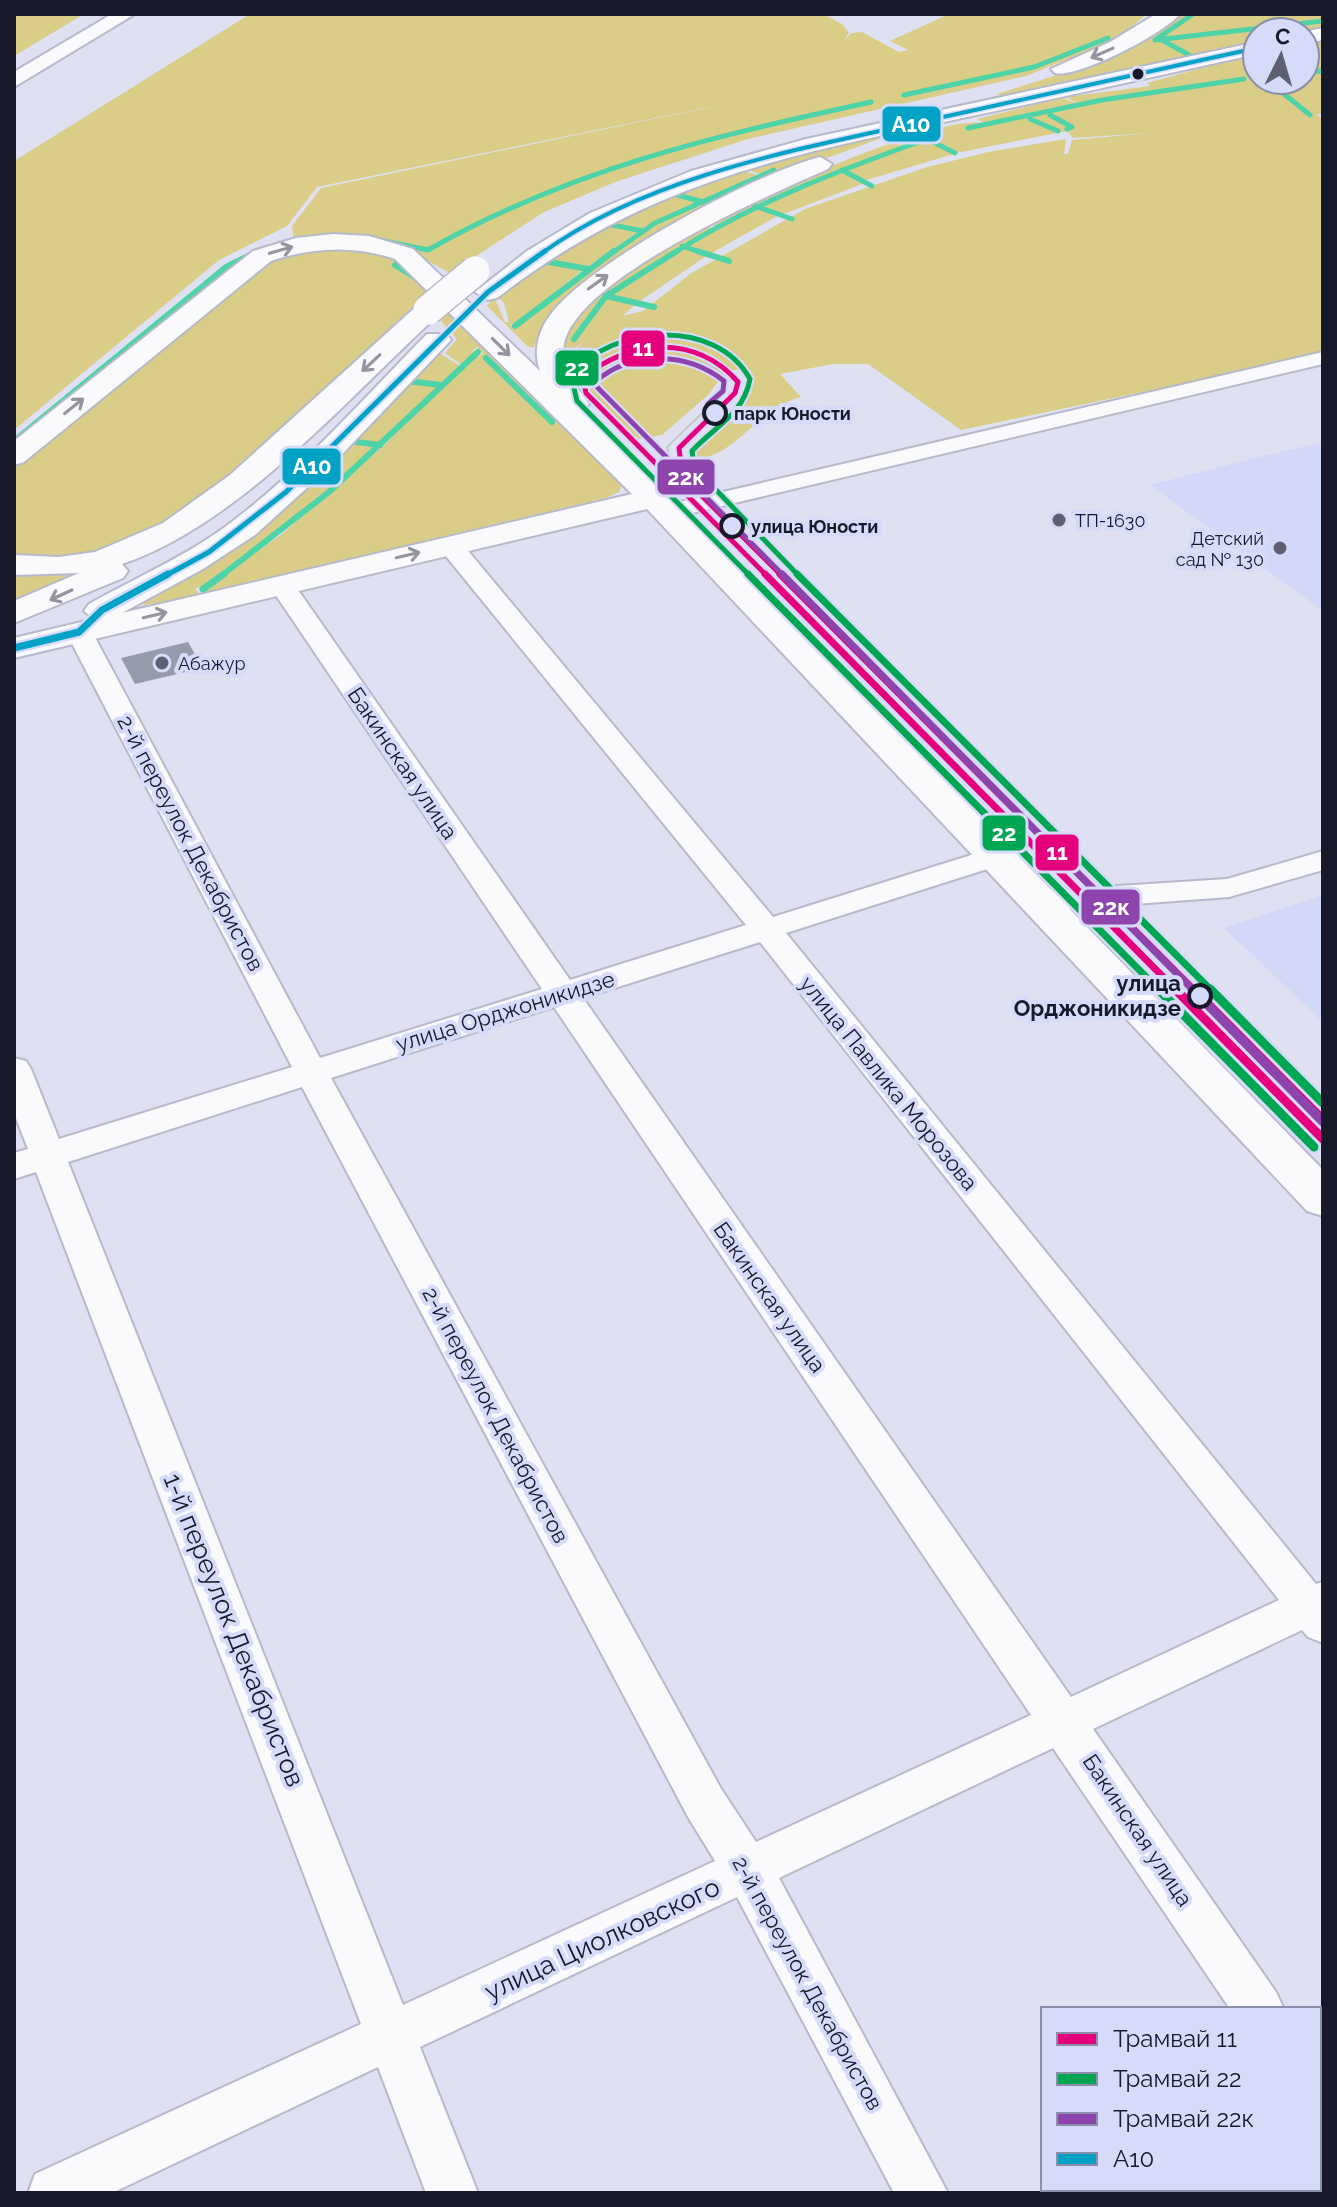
<svg xmlns="http://www.w3.org/2000/svg" width="1337" height="2207" viewBox="0 0 1337 2207" font-family="Raleway,sans-serif">
  <style>
    .built { fill: #d3d7f8 }
    .green { fill: #d9cd88 }
    .lines { fill: none; stroke-linecap: round; stroke-linejoin: round }
    .stream-far2 { stroke: #4dd3a7; stroke-width: 5 }
    .stream-far1 { stroke: #4dd3a7; stroke-width: 6 }
    .stream { stroke: #4dd3a7; stroke-width: 7 }
    .building { fill: #959baa }
    .minor-casing { stroke: #b7b9ca; stroke-width: 4 }
    .tertiary-casing { stroke: #b7b9ca; stroke-width: 4 }
    .secondary-casing { stroke: #b7b9ca; stroke-width: 4 }
    .minor { fill: #fafafd; fill-rule: evenodd }
    .tertiary { fill: #fafafd; fill-rule: evenodd }
    .secondary { fill: #fafafd; fill-rule: evenodd }
    .tram { stroke: #c6c7cc; stroke-width: 2 }
    .secondary-bridge-casing { stroke: #b7b9ca; stroke-width: 32; stroke-linecap: butt }
    .secondary-bridge { stroke: #fafafd; stroke-width: 29 }
    .bus-1-far2-casing { stroke: #d7dbfa; stroke-width: 7 }
    .bus-1-far1-casing { stroke: #d7dbfa; stroke-width: 9 }
    .bus-1-casing { stroke: #d7dbfa; stroke-width: 12 }
    .bus-1-far2 { stroke: #01a2c6; stroke-width: 4 }
    .bus-1-far1 { stroke: #01a2c6; stroke-width: 5 }
    .bus-1 { stroke: #01a2c6; stroke-width: 7 }
    .tram-1-far2-casing { stroke: #d7dbfa; stroke-width: 9 }
    .tram-1-far1-casing { stroke: #d7dbfa; stroke-width: 12 }
    .tram-1-casing { stroke: #d7dbfa; stroke-width: 15 }
    .tram-2-far2-casing { stroke: #d7dbfa; stroke-width: 9 }
    .tram-2-far1-casing { stroke: #d7dbfa; stroke-width: 12 }
    .tram-2-casing { stroke: #d7dbfa; stroke-width: 15 }
    .tram-3-far2-casing { stroke: #d7dbfa; stroke-width: 9 }
    .tram-3-far1-casing { stroke: #d7dbfa; stroke-width: 12 }
    .tram-3-casing { stroke: #d7dbfa; stroke-width: 15 }
    .tram-1-far2 { stroke: #e5007d; stroke-width: 5 }
    .tram-1-far1 { stroke: #e5007d; stroke-width: 7 }
    .tram-1 { stroke: #e5007d; stroke-width: 9 }
    .tram-2-far2 { stroke: #00a651; stroke-width: 5 }
    .tram-2-far1 { stroke: #00a651; stroke-width: 7 }
    .tram-2 { stroke: #00a651; stroke-width: 9 }
    .tram-3-far2 { stroke: #8e44ad; stroke-width: 5 }
    .tram-3-far1 { stroke: #8e44ad; stroke-width: 7 }
    .tram-3 { stroke: #8e44ad; stroke-width: 9 }
    .oneway { stroke: #94959f }
    .bus-dot { fill: #181a2c; stroke: #d7dbfa; stroke-width: 3 }
    .stop-dot { fill: #d7dbfa; stroke: #181a2c; stroke-width: 4 }
    .poi-dot { fill: #5e6071; stroke: #d7dbfa; stroke-width: 3 }
    .labels { text-anchor: middle; dominant-baseline: central; stroke-width: 8; stroke-linejoin: round; paint-order: stroke }
    .far-stop-label { font-size: 18px; font-weight: bold; fill: #181a2c; stroke: #d7dbfa; text-anchor: start }
    .far-poi-label { font-size: 18px; fill: #181a2c; stroke: #d7dbfa; text-anchor: start }
    .street-label { font-size: 22px; fill: #181a2c; stroke: #d7dbfa }
    .stop-label { font-size: 22px; font-weight: bold; fill: #181a2c; stroke: #d7dbfa; text-anchor: end }
    .near-street-label { font-size: 26px; fill: #181a2c; stroke: #d7dbfa }
    .line-badge { stroke: #d7dbfa; stroke-width: 3 }
    .badge-label { font-size: 22px; text-anchor: middle; font-weight: bold; fill: #fff }
  </style>
  <rect width="100%" height="100%" fill="#dfe1f2"/>
  <g class="built">
    <path d="M1323,442V611L1150,485L1255,458Z"/>
    <path d="M1323,895V1022L1224,928Z"/>
  </g>
  <g class="green">
    <path d="M14,14H84L14,56Z"/>
    <path d="M250,14H823L842,24L849,32L844,41L851,33L862,32L899,52L908,50L890,41L949,14H1147L1115,40L1026,76L748,139L618,181L544,212L450,273L411,252L295,243L14,445L228,268L248,256L294,240L292,226L321,188L754,98L317,187L287,226L219,260L14,430V161Z"/>
    <path d="M1180,14H1323V29L1257,32V43L1002,97L997,94L1104,60Z"/>
    <path d="M1323,38V113L1316,115L1323,118V354L961,430L868,364H833L780,374L801,397C760,407 734,456 700,458L696,456C697,423 747,416 747,380L738,370H727L708,395L662,435L638,439L566,368L565,358L586,340L560,359L568,322L614,278L705,226L712,228L605,295L573,339L607,297L636,304L622,316L643,311L690,274L805,209L927,167L988,152L1066,139L1064,154H1068L1072,140L1150,133L1073,138L1067,131L956,153L938,144L954,154L863,181L865,183L781,215L759,207L779,215L710,254L684,246L757,205L715,226L708,224C774,191 838,160 907,138C934,130 959,120 985,123L977,119L1062,98L1079,104L1066,97L1150,86L1147,83L1257,53V80H1305V42Z"/>
    <path d="M883,133L887,136L789,172L601,272L561,303L533,348L527,346L487,306L493,299L496,301L505,322H509L504,303L497,296L541,262L584,269L522,319L510,325L515,327L589,269L656,224L775,169L760,174L742,168Z"/>
    <path d="M740,170L757,175L704,200L674,192Z"/>
    <path d="M672,195L700,202L642,229L607,222Z"/>
    <path d="M607,225L639,231L587,267L543,259Z"/>
    <path d="M335,245L399,257L622,484L619,492L606,498L206,593L203,589L282,534L382,447L464,365L483,353L477,347L472,351L476,353L462,365L445,353L457,339L421,299L223,483L169,521L84,558H14V467L256,266Z"/>
    <path d="M682,247L708,255L637,303L608,295Z"/>
    <path d="M441,348L445,349L441,354L460,366L441,383L412,379Z"/>
    <path d="M408,382L438,386L380,444L355,438Z"/>
    <path d="M351,443L377,447L277,535L202,587L195,588L199,595L144,605V601C227,557 287,511 351,443Z"/>
    <path d="M90,570L14,606V573Z"/>
  </g>
  <g class="lines">
    <g class="stream-far2">
      <path d="M1193,14L1155,40L1323,21"/>
      <path d="M1162,40L1191,56"/>
      <path d="M1310,72L1323,71"/>
      <path d="M1253,78H1257"/>
      <path d="M1267,80L1310,115"/>
      <path d="M904,95L1034,67L1108,38"/>
      <path d="M1050,115L1072,127L1067,129"/>
      <path d="M1030,119L1058,131"/>
      <path d="M968,128L1102,100L1244,79"/>
      <path d="M842,170L872,186"/>
      <path d="M674,194L703,202"/>
      <path d="M755,206L792,219"/>
      <path d="M607,224L643,231"/>
      <path d="M365,237L428,250C573,168 711,137 871,102"/>
      <path d="M682,246L703,253"/>
      <path d="M254,253L290,241"/>
      <path d="M612,253L655,223L774,170"/>
      <path d="M674,253C752,203 840,170 927,139L955,153"/>
    </g>
    <g class="stream-far1">
      <path d="M697,251L729,261"/>
      <path d="M544,261L588,269"/>
      <path d="M395,265L416,278"/>
      <path d="M606,296L654,307"/>
      <path d="M515,326L614,251"/>
      <path d="M574,339L606,296L677,251"/>
      <path d="M486,358L552,422"/>
      <path d="M407,381L441,385"/>
      <path d="M14,441L226,267L258,251"/>
      <path d="M349,441L380,445"/>
      <path d="M221,576L329,492L478,352"/>
    </g>
    <path class="stream" d="M203,589L224,574"/>
  </g>
  <path class="building" d="M188,642L203,668L135,684L121,658Z"/>
  <g class="lines">
    <defs>
      <g id="minor">
        <path d="M1323,352V364L667,519L655,512L667,505Z"/>
        <path d="M450,538L459,540L773,917L984,851H1006L1010,857L1006,863L786,933L1316,1584L1323,1582V1643L1308,1637L1302,1630L1093,1729L1276,1992L1284,2009H1230L1053,1748L779,1878L948,2193H894L737,1897L420,2047L478,2193H426L378,2067L112,2193H28L35,2174L361,2024L36,1172L14,1179V1153L28,1149L14,1113V1058L26,1061L31,1069L59,1139L292,1067L66,632L79,624L92,632L320,1058L542,989L269,585L273,580H291L570,980L746,925L441,550L438,545ZM760,942L1279,1600L1071,1697L583,998ZM554,1007L1031,1715L756,1842L720,1787L331,1078ZM302,1087L688,1817L715,1861L403,2005L68,1162Z"/>
        <path d="M1323,851V870L1229,897L1040,911L1029,908L1025,901L1029,894L1040,891L1227,879Z"/>
        <path d="M1319,2073L1323,2074V2130L1319,2128Z"/>
      </g>
      <path id="tertiary" d="M112,14H135L14,87V72Z"/>
      <g id="secondary">
        <path d="M1156,14H1180C1165,33 1077,79 1055,73L1051,69L1110,42Z"/>
        <path d="M1323,28V40L1305,44L1304,32Z"/>
        <path d="M1257,42V54C1160,75 1064,97 967,117C786,156 648,181 497,298L488,300L475,292L527,251L590,213L691,171L806,139Z"/>
        <path d="M820,157L832,164L828,169C769,195 577,278 564,344C559,367 577,387 589,404L581,411L665,492L1323,1170V1216L1307,1211L647,509L14,658V638L94,619L84,611L89,604C137,577 189,555 233,521C304,467 364,398 427,334H447L451,340L330,467L255,535L203,569L122,613L632,494L395,259C354,245 312,247 271,261L24,462L14,465V441L253,251L296,238L333,234L369,236L413,249L540,371C533,351 538,331 551,314C590,262 756,173 820,157Z"/>
        <path d="M428,302L437,304L441,310L437,316C347,399 238,525 122,564L128,571L123,578L14,623V601L79,573L14,575V555L59,557L95,552L163,523L230,475L419,304Z"/>
      </g>
    </defs>
    <use href="#minor" class="minor-casing"/>
    <use href="#tertiary" class="tertiary-casing"/>
    <use href="#secondary" class="secondary-casing"/>
    <use href="#minor" class="minor"/>
    <use href="#tertiary" class="tertiary"/>
    <use href="#secondary" class="secondary"/>
    <path class="tram" d="M586,393C587,388 587,379 590,375C610,340 690,357 720,369L727,382L724,392L667,447L669,457L693,487"/>
    <defs>
      <path id="secondary-bridge" d="M428,310L475,271"/>
    </defs>
    <use href="#secondary-bridge" class="secondary-bridge-casing"/>
    <use href="#secondary-bridge" class="secondary-bridge"/>
    <defs>
      <path id="bus-1-far2" d="M542,253C648,176 799,149 925,121C1035,97 1146,72 1257,48"/>
      <path id="bus-1-far1" d="M165,576L209,552L286,492L488,292L545,251"/>
      <path id="bus-1" d="M14,648L79,632L102,610L168,574"/>
    </defs>
    <use href="#bus-1-far2" class="bus-1-far2-casing"/>
    <use href="#bus-1-far1" class="bus-1-far1-casing"/>
    <use href="#bus-1" class="bus-1-casing"/>
    <use href="#bus-1-far2" class="bus-1-far2"/>
    <use href="#bus-1-far1" class="bus-1-far1"/>
    <use href="#bus-1" class="bus-1"/>
    <defs>
      <path id="tram-1-far2" d="M767,576L586,393L583,378C629,339 696,334 738,382L735,393L679,448L682,471L693,487L782,576"/>
      <g id="tram-1-far1">
        <path d="M765,574L1177,991"/>
        <path d="M780,574L1195,991"/>
      </g>
      <g id="tram-1">
        <path d="M1175,989L1323,1139"/>
        <path d="M1193,989L1323,1120"/>
      </g>
      <path id="tram-2-far2" d="M750,576L577,401L571,375C612,325 716,317 750,379C744,414 714,427 692,451L694,467L799,576"/>
      <g id="tram-2-far1">
        <path d="M748,574L1160,991"/>
        <path d="M797,574L1212,991"/>
      </g>
      <g id="tram-2">
        <path d="M1158,989L1314,1147"/>
        <path d="M1210,989L1323,1103"/>
      </g>
      <path id="tram-3-far2" d="M708,404L723,391L724,381C687,352 633,350 596,381L597,387L784,576"/>
      <path id="tram-3-far1" d="M782,574L1194,991"/>
      <path id="tram-3" d="M1192,989L1323,1122"/>
    </defs>
    <use href="#tram-1-far2" class="tram-1-far2-casing"/>
    <use href="#tram-1-far1" class="tram-1-far1-casing"/>
    <use href="#tram-1" class="tram-1-casing"/>
    <use href="#tram-2-far2" class="tram-2-far2-casing"/>
    <use href="#tram-2-far1" class="tram-2-far1-casing"/>
    <use href="#tram-2" class="tram-2-casing"/>
    <use href="#tram-3-far2" class="tram-3-far2-casing"/>
    <use href="#tram-3-far1" class="tram-3-far1-casing"/>
    <use href="#tram-3" class="tram-3-casing"/>
    <use href="#tram-1-far2" class="tram-1-far2"/>
    <use href="#tram-1-far1" class="tram-1-far1"/>
    <use href="#tram-1" class="tram-1"/>
    <use href="#tram-2-far2" class="tram-2-far2"/>
    <use href="#tram-2-far1" class="tram-2-far1"/>
    <use href="#tram-2" class="tram-2"/>
    <use href="#tram-3-far2" class="tram-3-far2"/>
    <use href="#tram-3-far1" class="tram-3-far1"/>
    <use href="#tram-3" class="tram-3"/>
  </g>
  <defs><path id="oneway-shaft" d="M-6 0H5M1.5-3L5.5 0L1.5 3" fill="none" stroke-width="1.6" stroke-linecap="round" stroke-linejoin="round" transform="scale(2)"/></defs>
  <g class="oneway">
    <use href="#oneway-shaft" transform="translate(1102 53) rotate(156)"/>
    <use href="#oneway-shaft" transform="translate(281 250) rotate(-16)"/>
    <use href="#oneway-shaft" transform="translate(598 282) rotate(-36)"/>
    <use href="#oneway-shaft" transform="translate(501 347) rotate(45)"/>
    <use href="#oneway-shaft" transform="translate(371 363) rotate(137)"/>
    <use href="#oneway-shaft" transform="translate(74 406) rotate(-39)"/>
    <use href="#oneway-shaft" transform="translate(408 555) rotate(-13)"/>
    <use href="#oneway-shaft" transform="translate(61 595) rotate(155)"/>
    <use href="#oneway-shaft" transform="translate(155 615) rotate(-13)"/>
  </g>
  <circle class="bus-dot" cx="1138" cy="74" r="7"/>
  <g class="stop-dot">
    <circle cx="715" cy="413" r="11"/>
    <circle cx="732" cy="526" r="11"/>
    <circle cx="1200" cy="996" r="11"/>
  </g>
  <g class="poi-dot">
    <circle cx="1059" cy="520" r="8"/>
    <circle cx="1280" cy="548" r="8"/>
    <circle cx="162" cy="663" r="8"/>
  </g>
  <g class="labels">
    <g class="far-stop-label">
      <text x="734" y="413">парк Юности</text>
      <text x="751" y="526">улица Юности</text>
    </g>
    <g class="far-poi-label">
      <text x="1075" y="520">ТП-1630</text>
      <text x="1264" y="538" text-anchor="end">Детский<tspan x="1264" dy="21">сад № 130</tspan></text>
      <text x="178" y="663">Абажур</text>
    </g>
    <g class="street-label">
      <text transform="translate(403 763) rotate(56)">Бакинская улица</text>
      <text transform="translate(191 843) rotate(62)">2-й переулок Декабристов</text>
      <text transform="translate(505 1011) rotate(-17)">улица Орджоникидзе</text>
      <text transform="translate(889 1083) rotate(51)">улица Павлика Морозова</text>
      <text transform="translate(770 1297) rotate(55)">Бакинская улица</text>
      <text transform="translate(496 1415) rotate(62)">2-й переулок Декабристов</text>
      <text transform="translate(1138 1830) rotate(56)">Бакинская улица</text>
      <text transform="translate(808 1983) rotate(61)">2-й переулок Декабристов</text>
    </g>
    <g class="stop-label">
      <text x="1181" y="983">улица<tspan x="1181" dy="25">Орджоникидзе</tspan></text>
    </g>
    <g class="near-street-label">
      <text transform="translate(234 1630) rotate(68)">1-й переулок Декабристов</text>
      <text transform="translate(602 1939) rotate(-25)">улица Циолковского</text>
    </g>
  </g>
  <g class="line-badge">
    <rect x="881" y="105" width="61" height="38" rx="8" fill="#01a2c6"/>
    <rect x="620" y="329" width="46" height="39" rx="8" fill="#e5007d"/>
    <rect x="554" y="349" width="46" height="38" rx="8" fill="#00a651"/>
    <rect x="281" y="447" width="61" height="39" rx="8" fill="#01a2c6"/>
    <rect x="656" y="458" width="60" height="38" rx="8" fill="#8e44ad"/>
    <rect x="981" y="814" width="46" height="38" rx="8" fill="#00a651"/>
    <rect x="1034" y="833" width="46" height="39" rx="8" fill="#e5007d"/>
    <rect x="1080" y="888" width="61" height="38" rx="8" fill="#8e44ad"/>
  </g>
  <g class="badge-label">
    <text x="911" y="132">А10</text>
    <text x="643" y="356">11</text>
    <text x="577" y="376">22</text>
    <text x="312" y="474">А10</text>
    <text x="686" y="485">22к</text>
    <text x="1004" y="841">22</text>
    <text x="1057" y="860">11</text>
    <text x="1111" y="915">22к</text>
  </g>
  <rect width="1337" height="2207" fill="none" stroke="#181a2c" stroke-width="32"/>
  <rect x="1041" y="2007" width="280" height="184" fill="#d7dbfa" stroke="#8b8ea8" stroke-width="2"/>
  <rect x="1057" y="2033" width="40" height="12" fill="#e5007d" stroke="#8b8ea8" stroke-width="2"/>
  <text x="1113" y="2047" font-size="24" fill="#181a2c">Трамвай 11</text>
  <rect x="1057" y="2073" width="40" height="12" fill="#00a651" stroke="#8b8ea8" stroke-width="2"/>
  <text x="1113" y="2087" font-size="24" fill="#181a2c">Трамвай 22</text>
  <rect x="1057" y="2113" width="40" height="12" fill="#8e44ad" stroke="#8b8ea8" stroke-width="2"/>
  <text x="1113" y="2127" font-size="24" fill="#181a2c">Трамвай 22к</text>
  <rect x="1057" y="2153" width="40" height="12" fill="#01a2c6" stroke="#8b8ea8" stroke-width="2"/>
  <text x="1113" y="2167" font-size="24" fill="#181a2c">А10</text>
  <g transform="translate(1281 56) rotate(5)"><circle r="38" fill="#d7dbfa" stroke="#8b8ea8" stroke-width="2"/>
  <path d="M0-6L14 30L0 20L-14 30Z" fill="#5e6071"/>
  <text y="-12" font-size="22" font-weight="bold" text-anchor="middle" fill="#181a2c">С</text>
  </g>
</svg>
